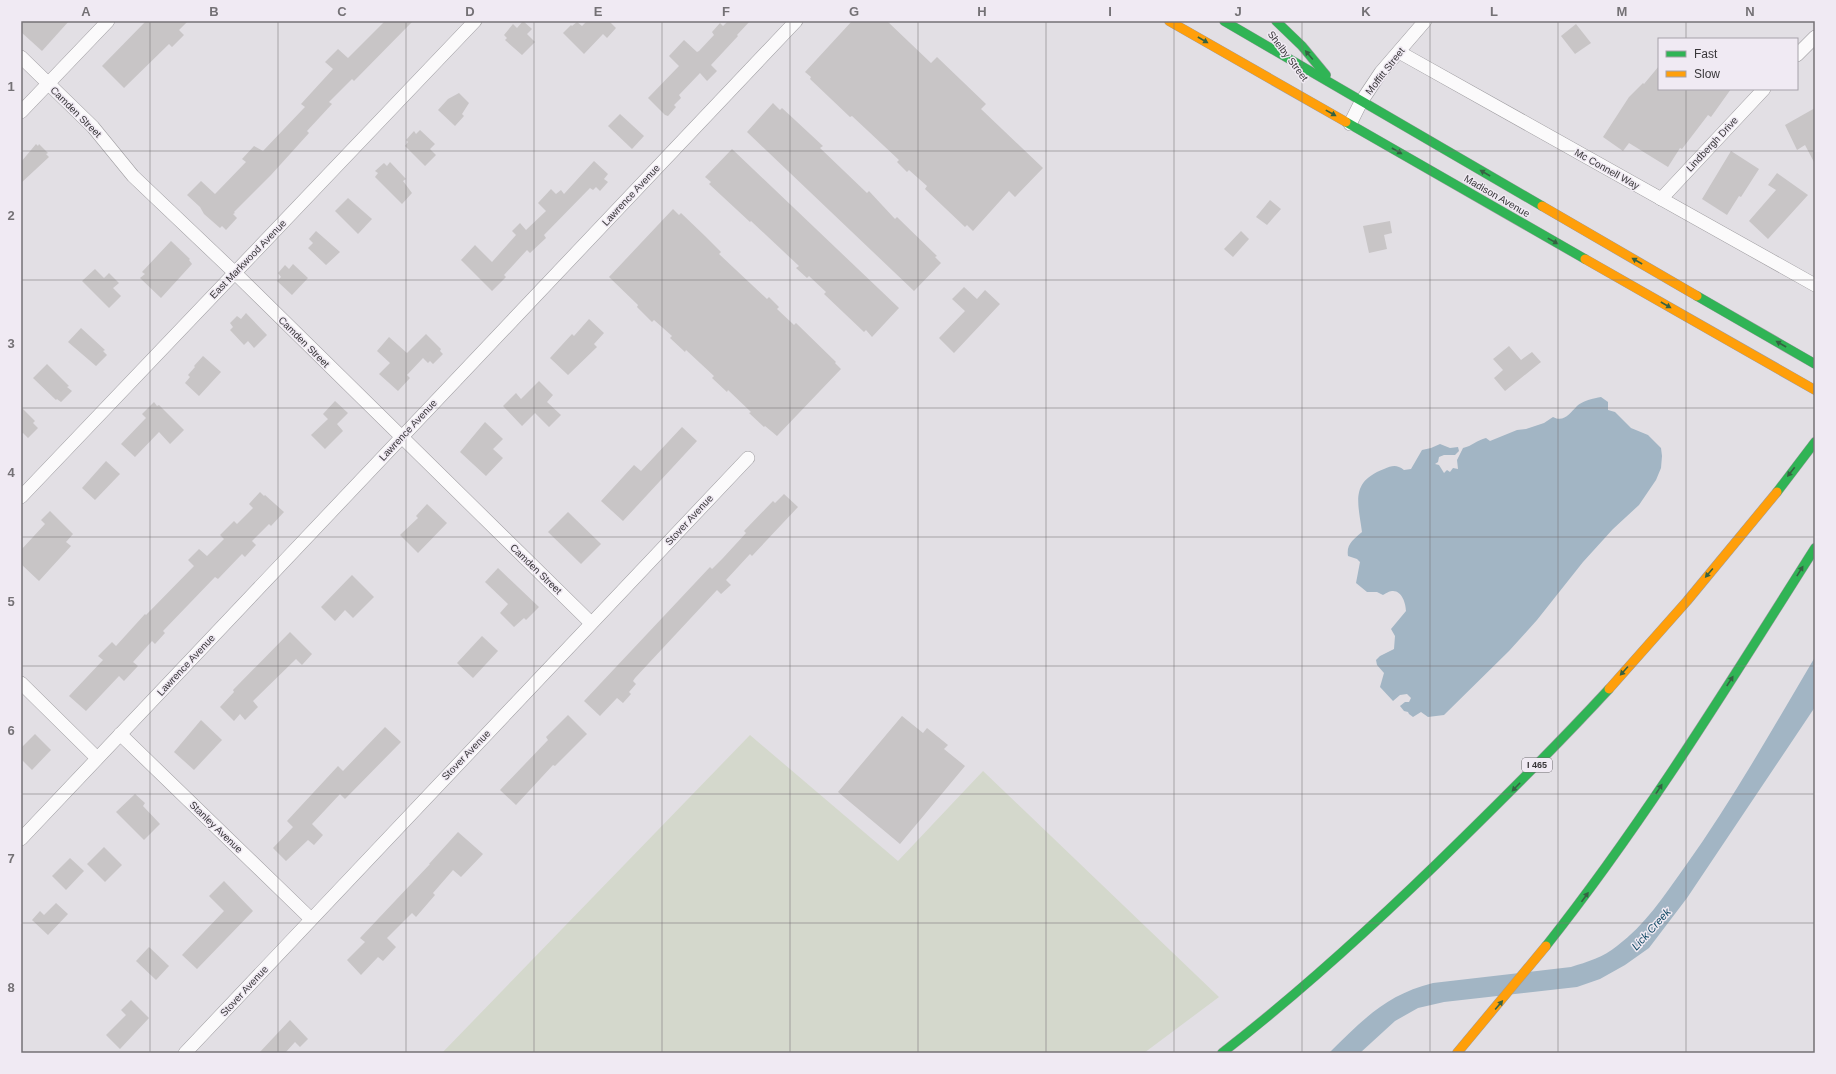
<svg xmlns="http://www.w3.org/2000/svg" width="1836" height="1074" viewBox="0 0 1836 1074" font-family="Arial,sans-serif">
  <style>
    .green { fill: #d4d8cc }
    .water { fill: #a2b5c4 }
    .building { fill: #c8c5c6 }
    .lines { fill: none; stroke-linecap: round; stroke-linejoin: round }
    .street-casing { stroke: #9d9b9f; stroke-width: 14 }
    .fast-casing { stroke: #9d9b9f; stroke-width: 10 }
    .slow-casing { stroke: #9d9b9f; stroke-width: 10 }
    .street { stroke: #fbfafb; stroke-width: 13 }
    .fast { stroke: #30b455; stroke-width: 9 }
    .slow { stroke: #ff9f0a; stroke-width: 9 }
    .oneway { fill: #356243 }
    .grid { fill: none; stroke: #747175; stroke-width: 1; stroke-opacity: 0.55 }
    .labels { text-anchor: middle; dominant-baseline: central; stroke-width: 3; stroke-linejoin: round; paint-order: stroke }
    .shield { fill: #f0eaf3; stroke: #6f6c71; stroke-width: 1 }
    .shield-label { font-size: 9px; font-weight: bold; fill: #383639 }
    .street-label { font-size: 10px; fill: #383639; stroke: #f0eaf3 }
    .water-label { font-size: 11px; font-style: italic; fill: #0d4560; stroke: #f0eaf3 }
    .neatline { fill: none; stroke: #747175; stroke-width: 1.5 }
    .grid-label { font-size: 13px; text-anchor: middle; font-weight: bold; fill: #747175 }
  </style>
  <rect width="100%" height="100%" fill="#e2dfe4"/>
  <path class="green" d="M750,735L898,861L983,771L1219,997L1144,1053H442Z"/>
  <g class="water">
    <path d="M1601,397L1608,402V410L1615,412L1631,428L1648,435L1661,448L1662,456L1661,468L1656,480L1639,505L1613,529L1583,562L1537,620L1509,651L1444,715L1428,717L1421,712L1413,717L1409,714L1408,712L1404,711L1400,706L1405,702H1409L1411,698L1407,694L1400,695L1393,701L1380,687L1384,673L1377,665L1376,660L1380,656L1394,649L1395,636L1391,629L1406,611C1406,604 1402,590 1392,591C1389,591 1385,594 1383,595L1377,592H1367L1356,583L1360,562L1357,559L1348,556C1346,544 1354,539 1362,532C1358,502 1350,482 1384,469C1392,466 1396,464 1404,470L1411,469L1422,450L1431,448L1440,444L1450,448L1458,447L1459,451L1455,455H1444L1439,457L1438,462L1435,464L1439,465L1444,473L1447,470L1450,472L1453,468L1458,469L1457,460L1463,448C1472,446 1477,440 1486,438L1490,441L1517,430L1526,429L1544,423L1553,417C1564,423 1570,413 1577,406C1582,401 1594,398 1601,397Z"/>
    <path d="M1815,657V707L1687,898L1649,948L1625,965L1600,979L1577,987L1444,1002L1418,1008L1395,1021L1360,1053H1329C1363,1020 1385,995 1433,983L1571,967C1587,962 1604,957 1617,946C1645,925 1664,896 1684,868C1732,801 1773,728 1815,657Z"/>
  </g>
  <g class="building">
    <path d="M21,21H69L42,51L21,32Z"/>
    <path d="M146,21H188L179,30L184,35L172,47L169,44L124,88L102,66Z"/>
    <path d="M385,21H413L354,81L352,79L329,102L332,104L307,131L309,133L271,175L234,212L235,213L233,214L237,218L226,230L222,226L220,228L204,214L200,207L187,195L201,181L215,194L246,162L242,159L254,146L263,151L303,109L305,107L301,104L333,69L325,62L338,49L348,58Z"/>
    <path d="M523,21L532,29L527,34L535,42L522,55L505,40L507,38L504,35L513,24L517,28Z"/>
    <path d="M587,21H609L616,28L607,38L603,34L584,54L563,33L571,25L572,26L577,22L582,26Z"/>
    <path d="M728,21H750L737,35L738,36L711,65L717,71L707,81L700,73L679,95L681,98L674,105L676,107L668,116L665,115L648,98L679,66L669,56L684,40L697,52L699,51L714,35L712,32L720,23L723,26Z"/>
    <path d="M852,21H887L931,63L937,57L986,104L981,109L1043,168L1015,197L1009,191L973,231L967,225L965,227L925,189L927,186L909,170L907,172L897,162L899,160L852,116L850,117L810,79L811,77L805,72Z"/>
    <path d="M1576,24L1591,43L1575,54L1561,36Z"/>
    <path d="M1659,66V89H1731L1711,117L1708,115L1682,149L1680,148L1668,167L1629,143L1623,151L1603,137L1629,97L1643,83L1644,84Z"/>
    <path d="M459,93L469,103L462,114L464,116L455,126L438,110L448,99Z"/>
    <path d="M773,103L780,110L782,108L823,146L820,148L867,193L869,191L895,219L897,217L937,256L935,257L941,263L914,291L747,132Z"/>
    <path d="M1815,108V164L1805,145L1797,150L1785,125Z"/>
    <path d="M620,114L644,136L632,149L608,126Z"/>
    <path d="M420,130L435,144L430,149L436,155L425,166L405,146L408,142L406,140L414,131L416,134Z"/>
    <path d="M36,144L38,146L39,144L48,153L46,154L49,157L21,183V162Z"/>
    <path d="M732,149L899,308L872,337L866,330L864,332L824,294L826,292L809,276L807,278L796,268L799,266L751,221L750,222L709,184L711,182L705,177Z"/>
    <path d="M1731,151L1759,169L1741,197L1739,196L1727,215L1702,199Z"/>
    <path d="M594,161L608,174L604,179L608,182L600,191L596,187L593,190L590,188L544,235L546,238L530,253L527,250L504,275L506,277L492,291L461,260L475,245L492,262L516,235L512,231L520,223L526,230L546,211L538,203L551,189L556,194L561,190L564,194Z"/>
    <path d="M390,162L406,179L403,181L412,193L402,204L375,177L378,173L375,171L384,163L387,166Z"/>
    <path d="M1777,173L1808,195L1768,239L1749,221L1776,190L1768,185Z"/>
    <path d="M348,198L372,219L358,234L335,211Z"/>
    <path d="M1270,200L1281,209L1267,225L1256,217Z"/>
    <path d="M673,209L679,215L681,213L705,236L721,252L719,254L767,299L769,297L779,307L777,309L794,325L796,323L836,362L835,363L841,369L777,436L765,426L764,427L749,413L751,412L728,390L727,392L712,378L714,376L686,350L685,352L670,338L672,336L654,320L652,322L637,307L638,305L609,277Z"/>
    <path d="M1390,221L1392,233L1384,235L1387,249L1369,253L1363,226Z"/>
    <path d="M316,231L340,252L326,265L308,248L313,243L309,239Z"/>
    <path d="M1241,231L1249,239L1233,257L1224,249Z"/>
    <path d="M171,241L190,259L189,260L192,264L161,298L140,278L145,274L142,272Z"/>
    <path d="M293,264L308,278L292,295L277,281L281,277L278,273L285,265L289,269Z"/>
    <path d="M95,269L104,278L109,273L119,283L113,288L121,296L109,308L82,281Z"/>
    <path d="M964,287L977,299L985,290L1000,304L954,353L939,338L965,311L952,299Z"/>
    <path d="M246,313L267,335L254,348L248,341L244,345L230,330L233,327L230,323L237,316L241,319Z"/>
    <path d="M589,319L604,333L594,344L597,347L568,375L550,358L572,334L574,336Z"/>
    <path d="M81,328L105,350L103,351L107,355L96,366L68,342Z"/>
    <path d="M426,334L441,349L440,351L443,354L433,364L430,361L428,363L423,358L407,375L410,378L398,391L379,374L390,363L377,351L389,337L407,353Z"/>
    <path d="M1509,346L1521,360L1532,352L1541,362L1505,391L1494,378L1503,370L1493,359Z"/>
    <path d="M203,356L221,372L199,396L185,383L190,377L188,375L195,367L194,366Z"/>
    <path d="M47,364L69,386L67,387L72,391L61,402L57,399L56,400L33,378Z"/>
    <path d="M539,381L553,395L547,402L561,415L549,427L535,413L522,426L503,406L516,393L521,399Z"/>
    <path d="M335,401L348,413L337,424L343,431L325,449L311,435L328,419L323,414Z"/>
    <path d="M154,402L157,406L159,405L184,430L170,444L159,432L135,457L121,444L145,419L146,418L142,414Z"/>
    <path d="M21,407L35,421L33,423L38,428L28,438L23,433L21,434Z"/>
    <path d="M485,422L503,439L493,449L503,458L486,476L460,452Z"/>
    <path d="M682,427L697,441L623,521L601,501L634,465L641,471Z"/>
    <path d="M106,461L120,474L95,500L82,488Z"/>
    <path d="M260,492L264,496L265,495L284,512L271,526L269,524L252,541L256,545L245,557L242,554L218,579L215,577L163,631L165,633L155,644L152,641L133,662L138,666L124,681L119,676L86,711L69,696L103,660L98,656L112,642L116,646L145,614L146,615L194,566L188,560L199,549L207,556L224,539L220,535L234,521L237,524L253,508L249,504Z"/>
    <path d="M784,494L798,507L752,556L750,554L726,580L731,585L721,594L717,590L635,678L633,681L636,684L629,692L631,694L623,703L617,698L600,716L584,701L710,567L712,569L723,558L746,533L744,531L773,501L775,503Z"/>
    <path d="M427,504L447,523L418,553L400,535L418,518L416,516Z"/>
    <path d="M50,511L73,534L66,542L71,546L39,581L21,564V550L45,524L41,520Z"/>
    <path d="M568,512L601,544L581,564L548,532Z"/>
    <path d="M498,568L539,607L526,620L524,618L514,627L500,613L508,604L485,582Z"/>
    <path d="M352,575L374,597L353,618L345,610L335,621L321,607Z"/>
    <path d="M290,632L312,654L302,665L296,659L253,701L258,707L245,720L240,714L234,721L220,707L234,692L233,690Z"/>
    <path d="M482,636L498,651L473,678L457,663Z"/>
    <path d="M568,715L587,734L555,766L553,765L516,805L500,790L548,740L546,737Z"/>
    <path d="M902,716L923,733L927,728L948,745L944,749L965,766L900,844L838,792Z"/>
    <path d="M201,720L222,740L194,770L174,752Z"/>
    <path d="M385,727L401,742L345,799L340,794L312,824L323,835L314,845L308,840L286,861L273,848L293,827L287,821L338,766L343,771Z"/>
    <path d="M35,734L51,750L32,770L21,759V748Z"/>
    <path d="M135,794L145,803L143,806L160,824L144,840L116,812Z"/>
    <path d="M458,832L483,854L461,877L453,870L433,893L435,895L416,917L412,913L387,938L396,947L383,961L378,957L361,975L347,960L365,942L360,938L430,864H429Z"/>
    <path d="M104,847L122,865L105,882L87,864Z"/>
    <path d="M70,858L84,871L66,890L52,876Z"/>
    <path d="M224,881L253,911L197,969L182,955L224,911L209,896Z"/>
    <path d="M56,903L68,914L48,935L32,920L40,911L44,915Z"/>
    <path d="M149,947L169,966L156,980L136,961Z"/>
    <path d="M131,1000L149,1018L120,1049L106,1035L126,1015L121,1010Z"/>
    <path d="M290,1020L308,1039L300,1047L295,1042L285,1053H259Z"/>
  </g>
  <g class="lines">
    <defs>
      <g id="street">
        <path d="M1399,52L1815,285"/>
        <path d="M1797,55L1815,37"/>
        <path d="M21,57L93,127L133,176L235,273L591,623"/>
        <path d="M21,112L108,21"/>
        <path d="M1350,124L1361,102L1381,72L1425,21"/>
        <path d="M1661,199L1764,89"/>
        <path d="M21,497L475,21"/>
        <path d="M21,683L97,758"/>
        <path d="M120,734L311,919"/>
        <path d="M21,839L796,21"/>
        <path d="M185,1053L748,458"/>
      </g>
      <g id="fast">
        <path d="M1224,21L1542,206"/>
        <path d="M1276,21L1302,46L1326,75"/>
        <path d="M1346,122L1585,259"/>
        <path d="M1697,296L1815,364"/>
        <path d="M1777,492L1815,442"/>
        <path d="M1546,946C1645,821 1730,682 1815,548"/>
        <path d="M1222,1053C1307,987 1385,915 1461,840C1511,791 1561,741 1609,689"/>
      </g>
      <g id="slow">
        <path d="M1169,21L1346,122"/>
        <path d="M1542,206L1697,296"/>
        <path d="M1585,259L1815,390"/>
        <path d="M1609,689L1687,601L1777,492"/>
        <path d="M1457,1053L1546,946"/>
      </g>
    </defs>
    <use href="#street" class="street-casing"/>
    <use href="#fast" class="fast-casing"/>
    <use href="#slow" class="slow-casing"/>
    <use href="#street" class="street"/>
    <use href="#fast" class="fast"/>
    <use href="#slow" class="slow"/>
  </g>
  <defs><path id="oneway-solid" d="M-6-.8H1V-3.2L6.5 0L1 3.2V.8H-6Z"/></defs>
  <g class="oneway">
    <use href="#oneway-solid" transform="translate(1203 40) rotate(30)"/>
    <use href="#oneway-solid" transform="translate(1309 55) rotate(-130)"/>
    <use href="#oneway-solid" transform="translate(1331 113) rotate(29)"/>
    <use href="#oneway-solid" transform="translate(1397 151) rotate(30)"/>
    <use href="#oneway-solid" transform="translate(1485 173) rotate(-150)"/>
    <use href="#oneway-solid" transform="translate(1553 241) rotate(29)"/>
    <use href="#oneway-solid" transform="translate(1637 261) rotate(-150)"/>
    <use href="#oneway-solid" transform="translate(1666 305) rotate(30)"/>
    <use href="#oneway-solid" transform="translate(1781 344) rotate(-150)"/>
    <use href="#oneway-solid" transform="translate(1791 472) rotate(128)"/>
    <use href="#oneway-solid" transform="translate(1800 571) rotate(-58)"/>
    <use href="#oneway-solid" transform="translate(1709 573) rotate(130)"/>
    <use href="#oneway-solid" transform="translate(1624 671) rotate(132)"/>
    <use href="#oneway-solid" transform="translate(1730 681) rotate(-57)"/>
    <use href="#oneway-solid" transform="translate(1516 787) rotate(134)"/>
    <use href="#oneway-solid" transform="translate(1659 789) rotate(-57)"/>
    <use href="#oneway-solid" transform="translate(1585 897) rotate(-54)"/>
    <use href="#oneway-solid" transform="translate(1499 1005) rotate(-50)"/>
  </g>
  <path class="grid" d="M150,21V1053M278,21V1053M406,21V1053M534,21V1053M662,21V1053M790,21V1053M918,21V1053M1046,21V1053M1174,21V1053M1302,21V1053M1430,21V1053M1558,21V1053M1686,21V39M1686,89V1053M21,151H1815M21,280H1815M21,408H1815M21,537H1815M21,666H1815M21,794H1815M21,923H1815"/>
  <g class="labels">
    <rect class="shield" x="1522" y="758" width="30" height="14" rx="3"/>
    <g class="shield-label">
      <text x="1537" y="765">I 465</text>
    </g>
    <g class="street-label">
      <text transform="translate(1288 56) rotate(53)">Shelby Street</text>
      <text transform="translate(1385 71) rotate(-52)">Moffitt Street</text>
      <text transform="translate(76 112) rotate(45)">Camden Street</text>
      <text transform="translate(1712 144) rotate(-47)">Lindbergh Drive</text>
      <text transform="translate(1607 169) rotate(29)">Mc Connell Way</text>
      <text transform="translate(631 195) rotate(-47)">Lawrence Avenue</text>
      <text transform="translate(1497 196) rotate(30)">Madison Avenue</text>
      <text transform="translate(248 259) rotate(-46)">East Markwood Avenue</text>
      <text transform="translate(304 342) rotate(45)">Camden Street</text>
      <text transform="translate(408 430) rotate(-47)">Lawrence Avenue</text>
      <text transform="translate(689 520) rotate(-47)">Stover Avenue</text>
      <text transform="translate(536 569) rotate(44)">Camden Street</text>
      <text transform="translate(186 665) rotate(-47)">Lawrence Avenue</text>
      <text transform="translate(466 755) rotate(-46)">Stover Avenue</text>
      <text transform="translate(216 827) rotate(44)">Stanley Avenue</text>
      <text transform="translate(244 991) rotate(-47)">Stover Avenue</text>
    </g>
    <g class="water-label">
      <text transform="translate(1651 929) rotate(-48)">Lick Creek</text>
    </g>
  </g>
  <rect width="1836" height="1074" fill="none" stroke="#f0eaf3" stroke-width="44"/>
  <rect x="1658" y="38" width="140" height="52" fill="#f0eaf3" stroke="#a6a2a9"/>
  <rect x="1666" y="51" width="20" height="6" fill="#30b455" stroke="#a6a2a9"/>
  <text x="1694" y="58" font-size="12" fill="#383639">Fast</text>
  <rect x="1666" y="71" width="20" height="6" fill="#ff9f0a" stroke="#a6a2a9"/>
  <text x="1694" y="78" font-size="12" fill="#383639">Slow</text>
  <rect x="22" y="22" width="1792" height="1030" class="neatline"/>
  <g class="grid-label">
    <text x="86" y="16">A</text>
    <text x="214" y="16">B</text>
    <text x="342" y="16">C</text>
    <text x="470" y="16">D</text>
    <text x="598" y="16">E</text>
    <text x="726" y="16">F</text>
    <text x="854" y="16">G</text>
    <text x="982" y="16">H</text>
    <text x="1110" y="16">I</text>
    <text x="1238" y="16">J</text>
    <text x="1366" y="16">K</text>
    <text x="1494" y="16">L</text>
    <text x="1622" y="16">M</text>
    <text x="1750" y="16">N</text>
    <text x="11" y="91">1</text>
    <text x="11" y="220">2</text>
    <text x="11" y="348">3</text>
    <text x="11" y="477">4</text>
    <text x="11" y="606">5</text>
    <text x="11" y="735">6</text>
    <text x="11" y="863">7</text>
    <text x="11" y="992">8</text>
  </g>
</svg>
